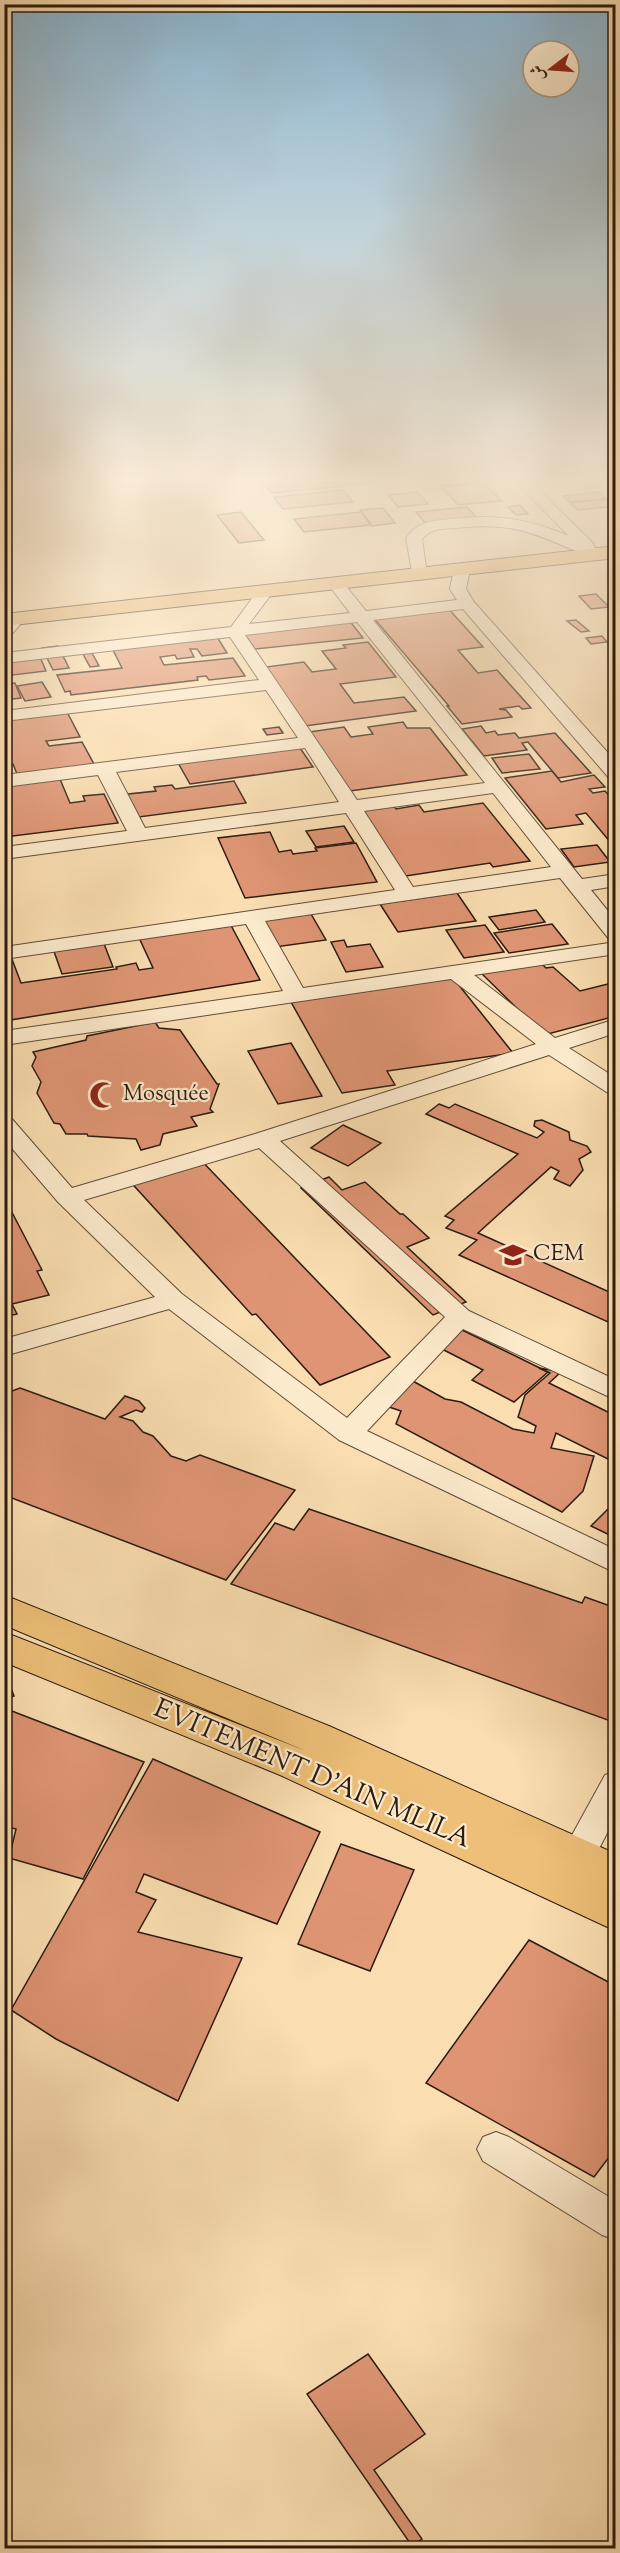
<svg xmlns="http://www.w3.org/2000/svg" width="620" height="2553" viewBox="0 0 620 2553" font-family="'Sorts Mill Goudy',Amiri,serif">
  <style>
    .building { fill: #df9574; stroke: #2c1b0f; stroke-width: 1.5 }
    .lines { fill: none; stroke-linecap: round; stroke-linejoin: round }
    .minor-casing { stroke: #604c38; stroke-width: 2 }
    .major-casing { stroke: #2c1b0f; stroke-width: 2 }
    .highway-casing { stroke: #2c1b0f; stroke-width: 2 }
    .minor { fill: #fceacc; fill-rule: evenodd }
    .major { fill: #edbf78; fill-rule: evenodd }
    .highway { fill: #edbf78; fill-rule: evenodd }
    .labels { text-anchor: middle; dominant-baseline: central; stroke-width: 4.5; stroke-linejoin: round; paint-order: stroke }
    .poi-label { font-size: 22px; fill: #2c1b0f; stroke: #fceacc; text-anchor: start }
    .near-street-label { font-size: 27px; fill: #2c1b0f; stroke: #fceacc }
  </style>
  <rect width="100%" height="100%" fill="#fadeb1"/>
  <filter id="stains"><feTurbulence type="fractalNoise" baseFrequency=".00333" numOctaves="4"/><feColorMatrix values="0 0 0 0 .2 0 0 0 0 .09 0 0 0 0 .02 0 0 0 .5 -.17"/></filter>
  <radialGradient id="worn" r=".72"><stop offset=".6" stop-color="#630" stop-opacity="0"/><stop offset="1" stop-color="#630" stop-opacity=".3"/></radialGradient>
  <g class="building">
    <path d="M263,483H375L272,493Z"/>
    <path d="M484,483L502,501L458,505L440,486Z"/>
    <path d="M343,490L353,502L283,509L274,497Z"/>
    <path d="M417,492L428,504L398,507L388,495Z"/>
    <path d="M599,492L605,499L570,502L563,496Z"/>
    <path d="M608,499L616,506L578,510L570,503Z"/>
    <path d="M520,505L528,514L516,515L508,507Z"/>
    <path d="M467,507L478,519L426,524L416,512Z"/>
    <path d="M383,508L395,523L372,526L360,510Z"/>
    <path d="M241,512L264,540L239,543L217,515Z"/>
    <path d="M361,512L371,525L304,532L294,519Z"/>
    <path d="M596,594L609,607L591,609L579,596Z"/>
    <path d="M446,606L483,647L458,650L478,673L497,670L531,708L522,709L519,706L499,709L506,710L512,717L462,724L447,706H449L372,616Z"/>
    <path d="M345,615L363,638L255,649L240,628Z"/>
    <path d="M576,620L589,631L581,632L567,621Z"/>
    <path d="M214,632L227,653L202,656L197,649H190L194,657L177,659L175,655L160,657L164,665L233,658L245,676L209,680L206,676L197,677L198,680L71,695L70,691L65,692L57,675L122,668L109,642L177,633L179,636Z"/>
    <path d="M602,636L607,642L591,644L586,638Z"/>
    <path d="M368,642L396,677L340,684L354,703L404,697L416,711L305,726L266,667L304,662L312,672L336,669L322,651L346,648L343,645Z"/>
    <path d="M58,646L69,668L53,670L42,648Z"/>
    <path d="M37,650L46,671L5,676L4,654Z"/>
    <path d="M92,653L99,666L90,667L83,654Z"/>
    <path d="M42,682L51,697L25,701L17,686Z"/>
    <path d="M15,683L21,698L4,700V684Z"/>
    <path d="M66,710L80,737L46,741L49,746L82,742L94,764L17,774L13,764L4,765V758L10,757L4,747V717Z"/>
    <path d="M403,722L407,728H430L467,775L350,791L309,732L344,727L351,737L373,734L368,727Z"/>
    <path d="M481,726L486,733L495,731L498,735L515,733L519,738L555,733L591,773L558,778L528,742L522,743L527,750L484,756L462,729Z"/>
    <path d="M279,727L283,733L267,735L263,729Z"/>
    <path d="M298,745L313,767L190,784L173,754Z"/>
    <path d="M529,754L540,769L502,773L492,758Z"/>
    <path d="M552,771L561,782L594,775L605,787L589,789L593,793L605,791L616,803V849L586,813L576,815L583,824L546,829L505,778Z"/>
    <path d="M57,772L70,803L85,801L83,796L104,794L118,823L5,837L4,804H11L9,800L4,801V779Z"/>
    <path d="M234,781L246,803L131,818L119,795L156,791L154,787L172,785L175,789Z"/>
    <path d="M389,799L396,809L419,805L424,812L483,803L530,861L493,867L490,863L406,876L352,804Z"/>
    <path d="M344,826L354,842L316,847L306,831Z"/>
    <path d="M270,832L279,852L291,850L293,854L317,851L315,848L356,843L377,882L245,898L218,838Z"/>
    <path d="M597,845L610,862L574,867L561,849Z"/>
    <path d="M457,893L476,921L398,932L380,904Z"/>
    <path d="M307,907L326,940L275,947L257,914Z"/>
    <path d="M536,910L545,922L499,930L489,917Z"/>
    <path d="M226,916L260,980L4,1021V947L7,946L21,983L117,969L116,967L136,963L139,970L153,968L135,929Z"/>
    <path d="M552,924L568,944L509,953L494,933Z"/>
    <path d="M485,925L504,952L464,958L446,930Z"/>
    <path d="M101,936L113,967L62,974L51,943Z"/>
    <path d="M344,940L347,947L370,944L383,967L346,972L331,942Z"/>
    <path d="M534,956L546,968L553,967L580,991L616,982V1016L544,1035L478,970Z"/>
    <path d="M454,979L513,1053L387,1071L395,1085L342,1093L291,1002L404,982Z"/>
    <path d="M155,1022L159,1028L180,1030L217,1084H219L210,1109L213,1112L191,1117L197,1126L163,1134L160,1145L141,1150L136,1139L88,1136L87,1134H66L60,1124L54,1123L37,1093L41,1082L32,1066L36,1057L33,1052L86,1040L87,1036Z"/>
    <path d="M291,1043L322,1096L278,1104L248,1051Z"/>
    <path d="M439,1104L449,1108L455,1104L537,1138L544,1132L534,1126L535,1121L542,1120L569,1132L570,1140L587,1146L591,1152L579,1159L583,1170L570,1186L554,1179L559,1171L551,1167L478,1233L616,1295V1321L612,1319L608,1322L459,1255L477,1240L446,1228L454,1220L445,1216L518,1154L426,1114Z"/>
    <path d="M343,1125L381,1143L348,1166L311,1148Z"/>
    <path d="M195,1154L390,1357L320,1385L256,1314L252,1315L126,1177Z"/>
    <path d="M329,1177L342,1190L365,1182L400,1214H403L429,1238L407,1247L466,1302L433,1315L301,1188Z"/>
    <path d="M4,1197L42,1270L37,1271L49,1295L12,1304L17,1314L4,1317Z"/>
    <path d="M460,1329L548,1372L514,1402L472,1380L483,1370L438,1347Z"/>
    <path d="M539,1368L561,1372L549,1383L616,1416V1463L556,1433L551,1448L594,1456L583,1491L562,1512L396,1424L401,1411L377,1403L411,1380L445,1399L461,1402L513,1429L534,1433L536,1426L518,1417L525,1395L550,1373Z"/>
    <path d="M20,1388L105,1419L125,1396L139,1401L145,1408L142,1412L136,1410L120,1417L133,1421L143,1432L153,1436L171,1456L186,1461L200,1455L295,1490L226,1580L4,1495V1394Z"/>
    <path d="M616,1501V1538L591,1526Z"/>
    <path d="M309,1509L582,1603L585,1597L616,1608V1723L231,1584L275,1523L294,1530Z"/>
    <path d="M9,1683L14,1696L4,1699V1684Z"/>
    <path d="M4,1708L144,1762L83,1879L9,1858L16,1829L4,1826Z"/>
    <path d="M153,1759L320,1832L277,1924L144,1874L136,1892L156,1900L138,1932L242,1958L178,2101L56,2039L11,2010Z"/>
    <path d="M341,1844L414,1870L370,1971L298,1944Z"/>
    <path d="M529,1940L616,1986V2148L594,2177L426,2083Z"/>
    <path d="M368,2354L425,2434L374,2470L422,2539L412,2546L307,2394Z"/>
  </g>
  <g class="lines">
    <defs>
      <g id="minor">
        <path d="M517,483H532L593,543L594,547L604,554L602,557H590C537,535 516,521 456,528C443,529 431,528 422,539L427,574L425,577H413L406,538C418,521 432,521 451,519C496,514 527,518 569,536Z"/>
        <path d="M462,564L470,569L466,589L474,602L616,762V779L609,778L463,609L373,620L582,879L616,874V886L591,890L616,921V941L609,939L560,878L265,921L303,988L616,942V954L474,975L555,1038L616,1019V1033L569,1048L616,1078V1095L608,1093L549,1055L280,1141L469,1311L616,1380V1400L463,1329L367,1431L616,1550V1573L339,1440L169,1309L4,1356V1339L155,1297L58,1202L4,1139V1117L12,1119L72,1188L255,1134L536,1044L451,979L4,1045V1031L283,991L246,924L4,959V947L395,890L346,813L4,859V847L127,831L98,775L4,787V775L298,738L266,690L4,721V711L259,680L230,637L4,663V653L231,627L259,589L265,587L273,592L249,624L350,613L328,584L336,579L342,581L366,611L457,600L450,589L454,569ZM357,622L485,783L357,800L245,635ZM305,748L339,802L145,828L116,772ZM493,793L551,867L413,887L364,811ZM259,1148L445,1317L347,1418L182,1294L84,1200Z"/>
        <path d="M17,614L25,619L10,636L4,637V622L11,615Z"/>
        <path d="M616,1771V1816L590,1866L578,1869L566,1866L561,1856L566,1846L605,1775Z"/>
        <path d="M496,2132L509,2137L616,2201V2240L602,2235L483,2161L477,2149L483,2137Z"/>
      </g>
      <path id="major" d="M616,546V558L4,626V614Z"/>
      <path id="highway" d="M4,1595L329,1726L616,1854V1891L608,1889L616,1893V1931L280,1775L4,1662V1632L306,1751L4,1625Z"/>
    </defs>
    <use href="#minor" class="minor-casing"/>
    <use href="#major" class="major-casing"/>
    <use href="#highway" class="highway-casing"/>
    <use href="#minor" class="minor"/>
    <use href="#major" class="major"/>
    <use href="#highway" class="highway"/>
  </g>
  <linearGradient id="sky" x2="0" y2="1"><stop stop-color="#8bb7d4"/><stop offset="0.57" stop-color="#fdf0dc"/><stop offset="1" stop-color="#fdf0dc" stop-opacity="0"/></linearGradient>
  <rect width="620" height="840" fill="url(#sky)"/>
  <defs>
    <symbol id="mosque-bare" viewBox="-9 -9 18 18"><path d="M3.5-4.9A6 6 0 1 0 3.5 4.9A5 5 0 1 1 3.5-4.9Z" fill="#8f2418" stroke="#fceacc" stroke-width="2.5" paint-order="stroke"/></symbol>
    <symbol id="school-bare" viewBox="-9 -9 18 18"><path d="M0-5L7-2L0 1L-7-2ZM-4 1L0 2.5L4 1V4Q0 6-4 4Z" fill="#8f2418" stroke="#fceacc" stroke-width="2.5" paint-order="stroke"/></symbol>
  </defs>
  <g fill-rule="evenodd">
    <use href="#mosque-bare" x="84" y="1076" width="38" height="38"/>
    <use href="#school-bare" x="494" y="1236" width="38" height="38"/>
  </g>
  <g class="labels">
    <g class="poi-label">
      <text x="123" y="1095">Mosquée</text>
      <text x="533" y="1255">CEM</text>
    </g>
    <g class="near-street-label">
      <text transform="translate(312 1775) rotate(23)">EVITEMENT D'AIN MLILA</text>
    </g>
  </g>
  <rect width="620" height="2553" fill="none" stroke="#fadeb1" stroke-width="24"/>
  <rect x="6" y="6" width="608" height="2541" fill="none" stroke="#2c1b0f" stroke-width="3"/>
  <rect x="12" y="12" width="596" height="2529" fill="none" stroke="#2c1b0f" stroke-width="1.5"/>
  <g transform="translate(551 69) rotate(253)"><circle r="28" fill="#fceacc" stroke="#a99780" stroke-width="1.5"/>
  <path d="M0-4.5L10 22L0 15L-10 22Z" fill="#8f2418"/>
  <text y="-9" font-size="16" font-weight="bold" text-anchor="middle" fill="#2c1b0f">ش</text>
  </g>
  <rect width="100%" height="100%" filter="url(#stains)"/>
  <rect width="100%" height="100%" fill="url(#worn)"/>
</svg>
